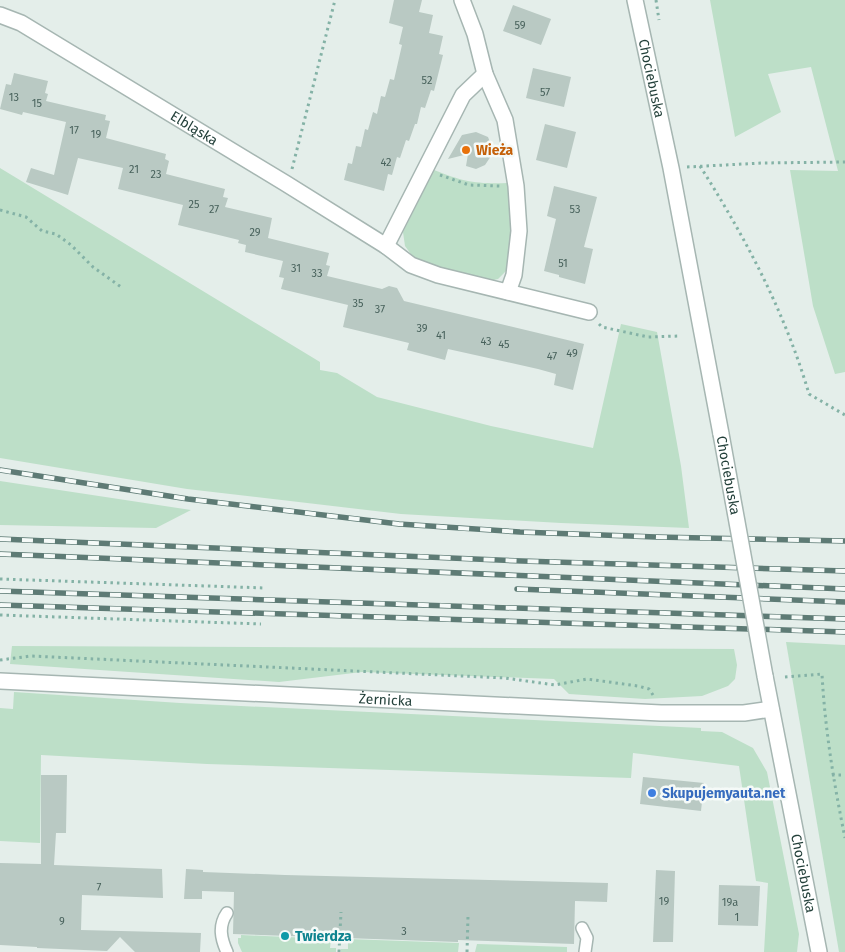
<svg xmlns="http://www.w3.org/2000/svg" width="845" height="952" viewBox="0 0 845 952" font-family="'Fira Sans',sans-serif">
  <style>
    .green { fill: #bddfc8 }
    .building { fill: #b9c9c3 }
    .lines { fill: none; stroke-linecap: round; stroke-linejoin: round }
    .service-casing { stroke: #a6b6b2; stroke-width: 14 }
    .minor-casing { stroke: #a6b6b2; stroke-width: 18 }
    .tertiary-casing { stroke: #a6b6b2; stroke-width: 18 }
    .path { stroke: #84b2a6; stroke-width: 3; stroke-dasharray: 2.5 4; stroke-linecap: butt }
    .service { stroke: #fff; stroke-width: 11 }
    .minor { stroke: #fff; stroke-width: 15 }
    .tertiary { stroke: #fff; stroke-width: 15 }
    .rail-casing { stroke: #5e7b75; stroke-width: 5.5 }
    .rail { stroke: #f5faf8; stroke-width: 4; stroke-dasharray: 11; stroke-linecap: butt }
    .tertiary-bridge-casing { stroke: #a6b6b2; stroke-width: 18; stroke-linecap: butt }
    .tertiary-bridge { stroke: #fff; stroke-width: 15 }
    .food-dot { fill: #e8710a; stroke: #f5faf8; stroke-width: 2 }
    .shop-dot { fill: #3f7fe0; stroke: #f5faf8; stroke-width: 2 }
    .culture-dot { fill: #0f9aa8; stroke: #f5faf8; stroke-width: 2 }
    .labels { text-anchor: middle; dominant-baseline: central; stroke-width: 5; stroke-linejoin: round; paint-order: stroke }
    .number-label { font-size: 11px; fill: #48625c }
    .street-label { font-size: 14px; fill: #23403a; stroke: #f5faf8 }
    .food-label { font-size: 14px; font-weight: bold; fill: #c56008; stroke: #f5faf8; text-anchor: start }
    .shop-label { font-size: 14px; font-weight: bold; fill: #366cbe; stroke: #f5faf8; text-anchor: start }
    .culture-label { font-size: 14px; font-weight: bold; fill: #0d838f; stroke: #f5faf8; text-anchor: start }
  </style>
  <rect width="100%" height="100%" fill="#e4eeea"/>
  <g class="green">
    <path d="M710,0H845V372L835,374L813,306L790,170L838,171L811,67L768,74L781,112L735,137Z"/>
    <path d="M0,168L320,362V370L337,373L377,397L491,426L593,448L621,324L657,332L681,466L689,528L561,523L401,514L187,489L0,458Z"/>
    <path d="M434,170C464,182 476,184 508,183L512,205L513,232L508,269L498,279L485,282L416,261L405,246L403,232Z"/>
    <path d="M0,481L191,510L156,528L0,525Z"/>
    <path d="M786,642L845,645V952H839Z"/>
    <path d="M12,646L734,649L737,665L735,679L728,686L702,696L645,699L569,694L554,679L362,672L279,682L10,664Z"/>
    <path d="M14,692L180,703L701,728V731L722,732L753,748L767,772L799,934L797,952H764L768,883L756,881L739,766L633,753L631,778L207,764L41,755L40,843L0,841V708L13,709Z"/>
    <path d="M241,935L331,939L330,948H336V952H242L238,943V938H241Z"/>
    <path d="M348,939L459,943L458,952H341V949H348Z"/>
    <path d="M477,944L567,947V952H475Z"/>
  </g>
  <g class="building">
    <path d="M394,0H422L419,12L433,15L429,33L443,36L439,54L443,55L434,91L431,90L425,108L421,107L417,124H415L409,141L406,140L400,158L397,157L392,175L388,174L384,191L344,180L348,163L352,164L356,146L361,147L365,129L368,130L373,112L377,114L381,96L385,97L390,79L394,80L402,45L399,44L403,27L389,23Z"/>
    <path d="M513,5L551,19L541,45L503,31Z"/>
    <path d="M533,68L571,77L564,107L526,98Z"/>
    <path d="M14,73L48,81L45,93L48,94L46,101L106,115L105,120L110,121L106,138L166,154L165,159L169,161L166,174L225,189L223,197L228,198L225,207L272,218L268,238L329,253L326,265L330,266L327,276L382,289L389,286L397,288L404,301L584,344L573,390L554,385L556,374L538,369L448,349L445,360L407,350L409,343L343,327L348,305L281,289L284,278L279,277L283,261L245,252L246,245L238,243L239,240L178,225L183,205L118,189L123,168L78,158L68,195L26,182L31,168L54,175L66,122L23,112L22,115L0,109L6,84L11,85Z"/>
    <path d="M545,124L576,132L567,168L536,160Z"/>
    <path d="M476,132L488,137L493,150V153L485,165L476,169L466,166L468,154L448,159L462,135Z"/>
    <path d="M554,186L597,197L584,247L593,249L585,284L559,277V275L544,271L556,219L547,216Z"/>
    <path d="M41,775H67L66,833H56L54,865L162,869L163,898L82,895L81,930L201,933L200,952H135L120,937L107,951L37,948V947L0,945V863L41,864Z"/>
    <path d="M643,777L704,783L701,811L640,804Z"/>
    <path d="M186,869L203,870V872L285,875L608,883L607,902L575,901L574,944L458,940V942L233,934L234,892L202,891V899H184Z"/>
    <path d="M656,870L675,871L673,942H653Z"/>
    <path d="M719,885L760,886L758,926L718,925Z"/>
  </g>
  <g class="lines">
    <defs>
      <g id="service">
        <path d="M582,928L587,938L585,952"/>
        <path d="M227,952C221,939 218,926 227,913"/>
      </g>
      <g id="minor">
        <path d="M462,0L475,34L485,74L505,120L516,186L519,231L514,275L508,292"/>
        <path id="s1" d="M0,15L21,23L285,183L386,246L411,265L438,275L589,312"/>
        <path d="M386,246L463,95L485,74"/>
      </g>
      <g id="tertiary">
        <path id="s2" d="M635,0L671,168L721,434"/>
        <path id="s3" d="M765,676L819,952"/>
        <path id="s4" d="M0,681L661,713H744L771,709"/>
      </g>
    </defs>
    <use href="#service" class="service-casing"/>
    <use href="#minor" class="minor-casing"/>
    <use href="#tertiary" class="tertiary-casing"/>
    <g class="path">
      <path d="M656,0L659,20"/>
      <path d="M700,166C745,237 785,312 809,394L845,415"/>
      <path d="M687,167L762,163L845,162"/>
      <path d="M292,169L335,0"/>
      <path d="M440,175L469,185L500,186"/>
      <path d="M0,210L26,217L42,231L56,234L71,245L93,267L121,287"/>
      <path d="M599,324L602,327L648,337L680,336"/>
      <path d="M0,579L266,588"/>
      <path d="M0,615L261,624"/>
      <path d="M0,660L31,656L505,678L555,685L587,679L638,686L649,689L653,695"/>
      <path d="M785,677L822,674C825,730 834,784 845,838"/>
      <path d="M832,775H845"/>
      <path d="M339,952L341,912"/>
      <path d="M467,952L468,916"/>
    </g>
    <use href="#service" class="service"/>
    <use href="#minor" class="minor"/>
    <use href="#tertiary" class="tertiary"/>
    <defs>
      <g id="rail">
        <path d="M0,470L188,499L399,524L520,532L656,537L845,541"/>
        <path d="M0,539L522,561L845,571"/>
        <path d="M0,554L845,589"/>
        <path d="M517,589L845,602"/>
        <path d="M0,591L845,619"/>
        <path d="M0,605L845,632"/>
      </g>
    </defs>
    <use href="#rail" class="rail-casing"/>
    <use href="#rail" class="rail"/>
    <defs>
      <g id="tertiary-bridge">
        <path id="s5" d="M721,434L765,676"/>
      </g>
    </defs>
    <use href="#tertiary-bridge" class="tertiary-bridge-casing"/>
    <use href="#tertiary-bridge" class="tertiary-bridge"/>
  </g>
  <circle class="food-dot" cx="466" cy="150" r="5"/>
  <circle class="shop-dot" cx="652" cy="793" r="5"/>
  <circle class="culture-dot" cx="285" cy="936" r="5"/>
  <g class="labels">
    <g class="number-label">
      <text x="520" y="25">59</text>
      <text x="427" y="80">52</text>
      <text x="545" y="92">57</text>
      <text x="14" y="97">13</text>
      <text x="37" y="103">15</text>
      <text x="74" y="130">17</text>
      <text x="96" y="134">19</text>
      <text x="386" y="162">42</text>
      <text x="134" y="169">21</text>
      <text x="156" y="174">23</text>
      <text x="194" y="204">25</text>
      <text x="214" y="209">27</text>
      <text x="575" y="209">53</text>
      <text x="255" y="232">29</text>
      <text x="563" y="263">51</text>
      <text x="296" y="268">31</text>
      <text x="317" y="273">33</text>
      <text x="358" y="303">35</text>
      <text x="380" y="309">37</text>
      <text x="422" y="328">39</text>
      <text x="441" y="335">41</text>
      <text x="486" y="341">43</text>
      <text x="504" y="344">45</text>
      <text x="572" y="353">49</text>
      <text x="552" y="356">47</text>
      <text x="99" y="887">7</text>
      <text x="664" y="901">19</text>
      <text x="730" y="902">19a</text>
      <text x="737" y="917">1</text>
      <text x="62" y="921">9</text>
      <text x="404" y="931">3</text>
    </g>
    <g class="street-label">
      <text stroke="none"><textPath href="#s2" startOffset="80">Chociebuska</textPath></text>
      <text stroke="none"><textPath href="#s1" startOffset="225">Elbląska</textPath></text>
      <text stroke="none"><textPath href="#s5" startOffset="42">Chociebuska</textPath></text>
      <text stroke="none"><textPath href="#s4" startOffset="386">Żernicka</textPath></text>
      <text stroke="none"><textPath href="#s3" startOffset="201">Chociebuska</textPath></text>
    </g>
    <g class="food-label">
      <text x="476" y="150">Wieża</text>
    </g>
    <g class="shop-label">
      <text x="662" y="793">Skupujemyauta.net</text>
    </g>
    <g class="culture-label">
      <text x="295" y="936">Twierdza</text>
    </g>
  </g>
</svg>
